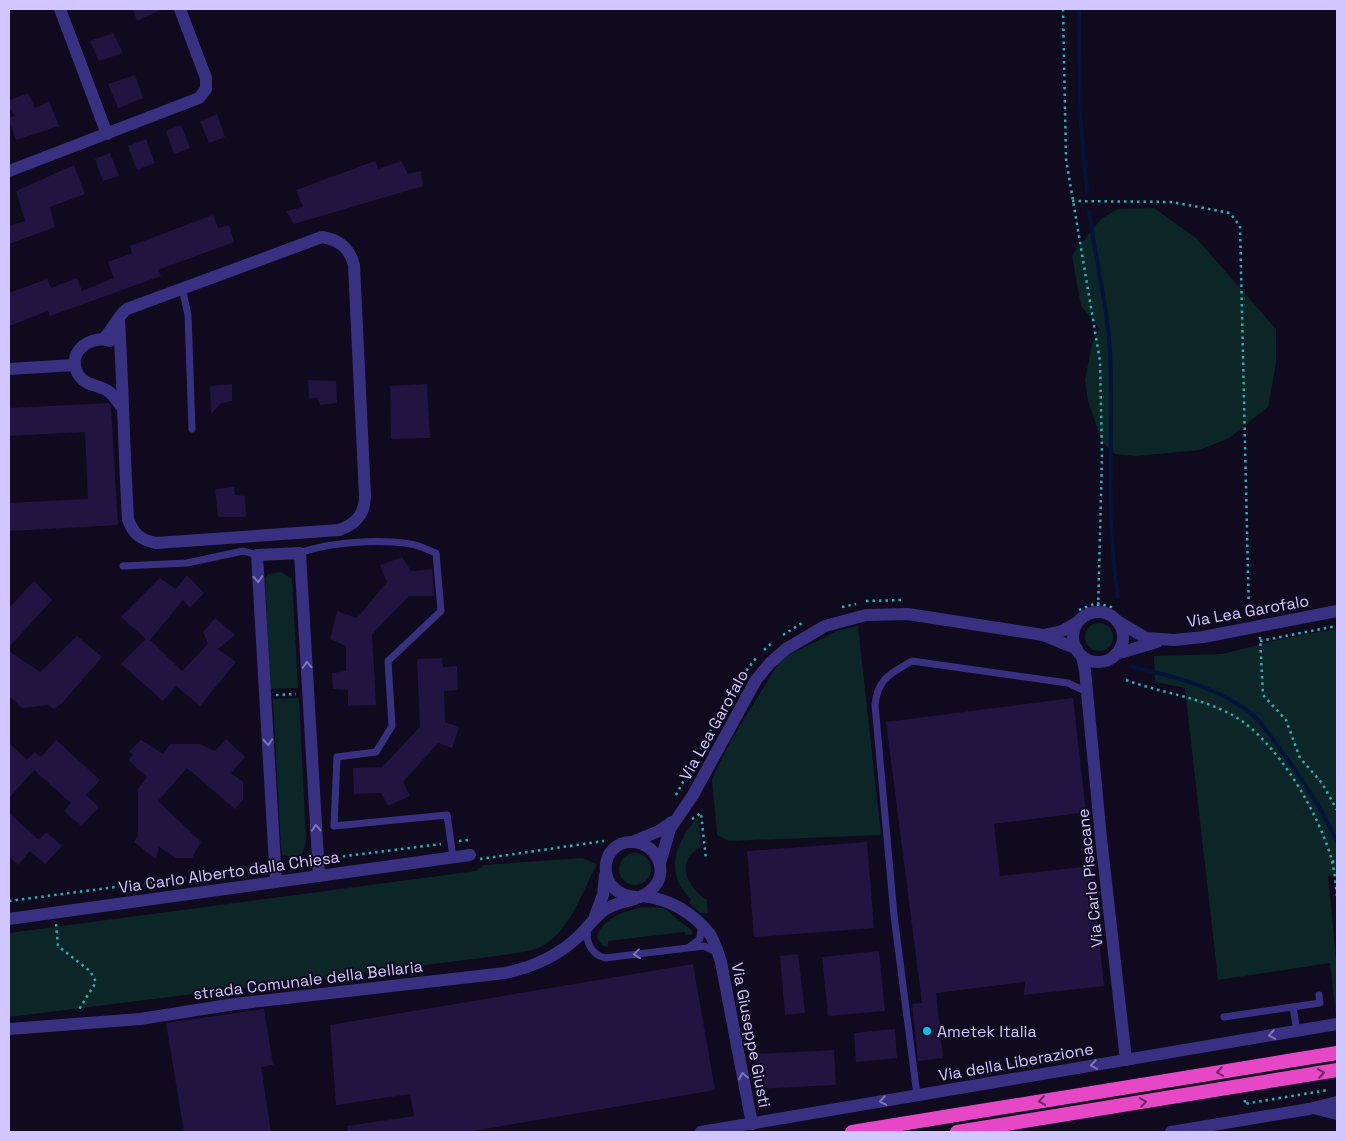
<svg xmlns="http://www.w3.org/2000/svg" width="1346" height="1141" viewBox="0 0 1346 1141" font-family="'Space Grotesk',sans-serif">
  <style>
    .green { fill: #0c2628 }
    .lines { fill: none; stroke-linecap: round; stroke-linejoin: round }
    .stream { stroke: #04133c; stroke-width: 4 }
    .building { fill: #211440 }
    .path { stroke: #21b4b8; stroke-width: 2.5; stroke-dasharray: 2.5 4; stroke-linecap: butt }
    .service { stroke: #3a3081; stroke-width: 7 }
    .minor { stroke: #3a3081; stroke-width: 12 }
    .trunk { stroke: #e647c5; stroke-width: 14 }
    .oneway { stroke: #7e74ba }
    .oneway2 { stroke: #702569 }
    .poi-dot { fill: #00c3f1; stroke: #0f0a1e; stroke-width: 2 }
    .labels { text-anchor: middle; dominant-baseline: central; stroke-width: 4; stroke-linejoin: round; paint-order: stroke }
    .street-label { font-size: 16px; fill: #d2c6ff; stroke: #0f0a1e }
    .poi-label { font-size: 16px; fill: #d2c6ff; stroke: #0f0a1e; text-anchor: start }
  </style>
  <rect width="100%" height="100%" fill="#0f0a1e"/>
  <g class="green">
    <path d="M1154,208L1196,238L1276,329V363L1268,407L1229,438L1200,450L1136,456L1115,454L1102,442L1088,401L1085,380L1092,344L1100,329L1081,306L1072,255L1101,219L1118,209Z"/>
    <path d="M281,572L292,579L298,688L270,689L265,579L268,574Z"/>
    <circle cx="1099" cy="637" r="14"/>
    <path d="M858,626L881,835L729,841L717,835L712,779L729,744L781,659L839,630Z"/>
    <path d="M1337,629V874L1328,876L1337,969L1336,1016L1330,963L1218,980L1185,688L1155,682L1154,656L1222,654L1291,637Z"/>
    <path d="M299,698L306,840L303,853L294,858L282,855L281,848L273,699Z"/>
    <path d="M698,817L701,847C674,861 687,888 707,900L708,913H701L689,903L691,899C663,874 676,841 698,817Z"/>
    <circle cx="635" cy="869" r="16"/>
    <path d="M582,858L597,864C582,891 568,939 535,949C518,954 499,955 482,958L9,1017V933L476,871L484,865Z"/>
    <path d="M642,907L664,908L692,931V934L686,935L684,932L608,941V947L602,945L597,938C600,919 627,910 642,907Z"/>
  </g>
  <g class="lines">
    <g class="stream">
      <path d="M1079,9L1080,114L1087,192"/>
      <path d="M1089,211C1095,258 1107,303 1110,350C1114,432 1105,516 1118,597"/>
      <path d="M1131,666C1170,676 1210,685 1244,708C1258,717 1268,732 1277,745C1300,776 1321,806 1337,842"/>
    </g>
  </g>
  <g class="building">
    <path d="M133,9H162L137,21Z"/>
    <path d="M113,33L123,53L99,61L90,41Z"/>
    <path d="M135,75L143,98L118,108L108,84Z"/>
    <path d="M28,93L35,108L49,101L59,126L16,140L9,120V118L15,116L9,107V100Z"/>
    <path d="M217,114L225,137L209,143L200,121Z"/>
    <path d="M181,125L190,148L174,154L166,131Z"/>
    <path d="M146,139L155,163L137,170L128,146Z"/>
    <path d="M110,153L119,176L103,181L95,159Z"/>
    <path d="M375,161L378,169L401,161L408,174L421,171L423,186L294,224L286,211L303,207L296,190Z"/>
    <path d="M74,165L85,194L50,207L55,227L9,244V226L25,221L16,191Z"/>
    <path d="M213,215L218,228L229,225L234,242L158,270L161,276L50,316L48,311L9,326V293L47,279L51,288L77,278L82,291L114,278L108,262L132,253L130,246Z"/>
    <path d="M308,380L336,381L337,403L320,405L317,398H309Z"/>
    <path d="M232,384V401L221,403L211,414L210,386Z"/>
    <path d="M427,384L430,438L391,439L390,386Z"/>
    <path d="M109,403L111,407L118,525L9,531V503L88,499L85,432L9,436V408Z"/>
    <path d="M234,487L235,495L245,496L246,517H218L215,489Z"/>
    <path d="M402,557L411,571L432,569L434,596H409L372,634L376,705L348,706V690L333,689L332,673L346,671V646L330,639L337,611L357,618L387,582L380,565Z"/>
    <path d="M187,575L204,593L190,608L183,600L150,640L182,671L208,644L203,632L215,618L235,635L218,649L236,662L200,706L176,686L163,701L121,664L146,639L121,617L160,578L176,589Z"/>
    <path d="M34,581L52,600L9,647V608Z"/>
    <path d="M77,636L102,657L62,703L54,709L48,705L22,708L9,696V651L40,672Z"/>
    <path d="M442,658L443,667L457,666L458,690L444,691L445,722L459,727L452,748L438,743L403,782L410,796L388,806L381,793L354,794L353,768L382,767L420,727L417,659Z"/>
    <path d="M1073,698L1086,812L994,824L1000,876L1092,866L1104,986L1024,995L1025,982L936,993L943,1058L918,1061L912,1004L922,1003L886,722Z"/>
    <path d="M226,739L245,757L231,773L243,782V800L235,809L187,768L158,801L201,842L192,858H176L159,847L156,859L134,842L138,835V789L147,777L128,760L133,755L128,752L141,740L163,754L170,744H200L215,751Z"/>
    <path d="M56,740L100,780L86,795L99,807L81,826L64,811L71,803L34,770L9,798V743L27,760L35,752L41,757Z"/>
    <path d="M9,813L39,840L46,832L62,846L45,864L30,851L18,865L9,857Z"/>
    <path d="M867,842L874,928L754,937L747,851Z"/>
    <path d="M879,951L885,1011L828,1016L822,957Z"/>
    <path d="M798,954L805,1013L785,1015L780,956Z"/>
    <path d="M693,964L715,1090L467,1132H348L347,1126L414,1116L410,1094L336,1105L330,1025Z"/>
    <path d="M264,1009L273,1065L261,1067L271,1132H184L166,1023Z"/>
    <path d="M895,1029L897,1058L856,1062L854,1033Z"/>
    <path d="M834,1050L836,1085L758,1089L756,1054Z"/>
  </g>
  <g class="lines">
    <g class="path">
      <path d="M1063,9L1066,159L1100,361L1102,456L1098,612"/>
      <path d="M1072,201L1172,202L1230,213L1240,226L1249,617"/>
      <path d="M866,601L903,600"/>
      <path d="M842,607L856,604"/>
      <path d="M1079,610L1096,603L1115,608"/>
      <path d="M783,635L802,623"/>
      <path d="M1260,637L1263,695L1286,720L1300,758L1322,783L1337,810"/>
      <path d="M1260,641L1337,626"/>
      <path d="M764,650L773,642"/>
      <path d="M1126,680C1161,693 1201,697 1234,716C1277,741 1319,813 1332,861C1335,873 1336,886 1337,898"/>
      <path d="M276,695L296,694"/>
      <path d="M676,795L734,687L756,658"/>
      <path d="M692,819L701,813L706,859"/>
      <path d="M459,841L468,840V844"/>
      <path d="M330,858L441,844"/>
      <path d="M480,859L604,841"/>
      <path d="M1332,862L1337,860"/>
      <path d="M9,901L260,868"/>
      <path d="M56,924L58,946L90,971L96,982L78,1011"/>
      <path d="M1245,1100L1244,1104L1328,1090"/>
    </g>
    <g class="service">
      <path d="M182,288L188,315L192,429"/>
      <path d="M300,553C328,542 380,539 410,544C419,545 428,550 436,553L441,611L388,661L392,726L376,752L337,757L334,826L447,815L453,857"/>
      <path d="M123,566L187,563L243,551L257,555"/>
      <path d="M588,928C585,942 591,954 605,958L704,946L716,952"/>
      <path d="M689,947L700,939L701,927"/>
      <path d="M1293,1007L1297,1031"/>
      <path d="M1224,1017L1320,1003L1319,995"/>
      <path d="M917,1095L894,915L875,705C878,678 890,674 912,661L1068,683L1087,692"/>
    </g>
    <g class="minor">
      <path d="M60,9L107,134"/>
      <path d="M9,171L199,98L206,89V78L180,9"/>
      <path d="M103,339C113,330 118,315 127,309L322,237C339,240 349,247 354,265L365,496C365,514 356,524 339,530L156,543C141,540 133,534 128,519C124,453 123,386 119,320"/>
      <path d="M110,341C88,334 64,355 80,377C87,386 99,385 108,391C113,394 117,401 121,406"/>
      <path d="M9,369L75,365"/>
      <circle cx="1098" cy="637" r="25"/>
      <path d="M1117,621L1146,638L1174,640L1203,637L1337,611"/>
      <path d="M1044,635L1062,631L1078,622"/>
      <path d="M1116,654L1157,642"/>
      <path d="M1082,656L1085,671L1101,838L1126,1060"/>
      <path d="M632,842L659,831L672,822"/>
      <path d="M660,863L670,829L693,795L756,680L770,663L786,649L825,626L866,615L908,614L1043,635L1077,649"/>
      <path d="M276,882L257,555L300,553L319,876"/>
      <path d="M642,896C668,898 693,913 709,933C715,941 718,953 721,962L752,1124"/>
      <path d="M595,916L603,895L605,875"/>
      <path d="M9,919L470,855"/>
      <path d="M9,1029L140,1019L235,1004L505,973C534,967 558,956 579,936C588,927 595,916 606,909C620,900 643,901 654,887C669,870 656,844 634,842C598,839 594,895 636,897"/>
      <path d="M1317,1109L1337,1114"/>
      <path d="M701,1132L1337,1024"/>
      <path d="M1171,1132L1309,1109L1337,1102"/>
    </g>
    <g class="trunk">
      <path d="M852,1132L1337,1053"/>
      <path d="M957,1132L1337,1070"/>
    </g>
  </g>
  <defs><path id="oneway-chevron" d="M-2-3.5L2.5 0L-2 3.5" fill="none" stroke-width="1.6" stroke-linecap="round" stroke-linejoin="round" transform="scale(1.25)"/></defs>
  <g class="oneway">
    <use href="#oneway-chevron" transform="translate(258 579) rotate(87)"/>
    <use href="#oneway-chevron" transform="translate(307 665) rotate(-93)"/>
    <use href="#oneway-chevron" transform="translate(268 742) rotate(87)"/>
    <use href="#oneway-chevron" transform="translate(316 828) rotate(-93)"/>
    <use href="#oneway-chevron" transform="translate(637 954) rotate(173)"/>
    <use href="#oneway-chevron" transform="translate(1272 1035) rotate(170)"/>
    <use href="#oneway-chevron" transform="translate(1094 1065) rotate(170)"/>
    <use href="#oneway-chevron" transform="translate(743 1076) rotate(-101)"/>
    <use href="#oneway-chevron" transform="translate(883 1101) rotate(170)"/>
  </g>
  <g class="oneway2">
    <use href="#oneway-chevron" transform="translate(1220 1072) rotate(171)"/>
    <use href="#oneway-chevron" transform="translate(1321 1073) rotate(-9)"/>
    <use href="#oneway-chevron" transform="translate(1042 1101) rotate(171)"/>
    <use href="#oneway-chevron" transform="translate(1143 1102) rotate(-9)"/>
  </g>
  <circle class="poi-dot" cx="927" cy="1031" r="5"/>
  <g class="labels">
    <g class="street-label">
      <text transform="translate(1248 611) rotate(-10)">Via Lea Garofalo</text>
      <text transform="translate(714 725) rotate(-61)">Via Lea Garofalo</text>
      <text transform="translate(229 872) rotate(-8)">Via Carlo Alberto dalla Chiesa</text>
      <text transform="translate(1090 878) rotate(-96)">Via Carlo Pisacane</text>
      <text transform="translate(308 980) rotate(-7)">strada Comunale della Bellaria</text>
      <text transform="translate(751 1035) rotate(79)">Via Giuseppe Giusti</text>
      <text transform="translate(1016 1062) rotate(-10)">Via della Liberazione</text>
    </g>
    <g class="poi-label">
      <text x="937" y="1031">Ametek Italia</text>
    </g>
  </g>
  <rect width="1346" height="1141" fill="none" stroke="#d2c6ff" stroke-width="20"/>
</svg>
